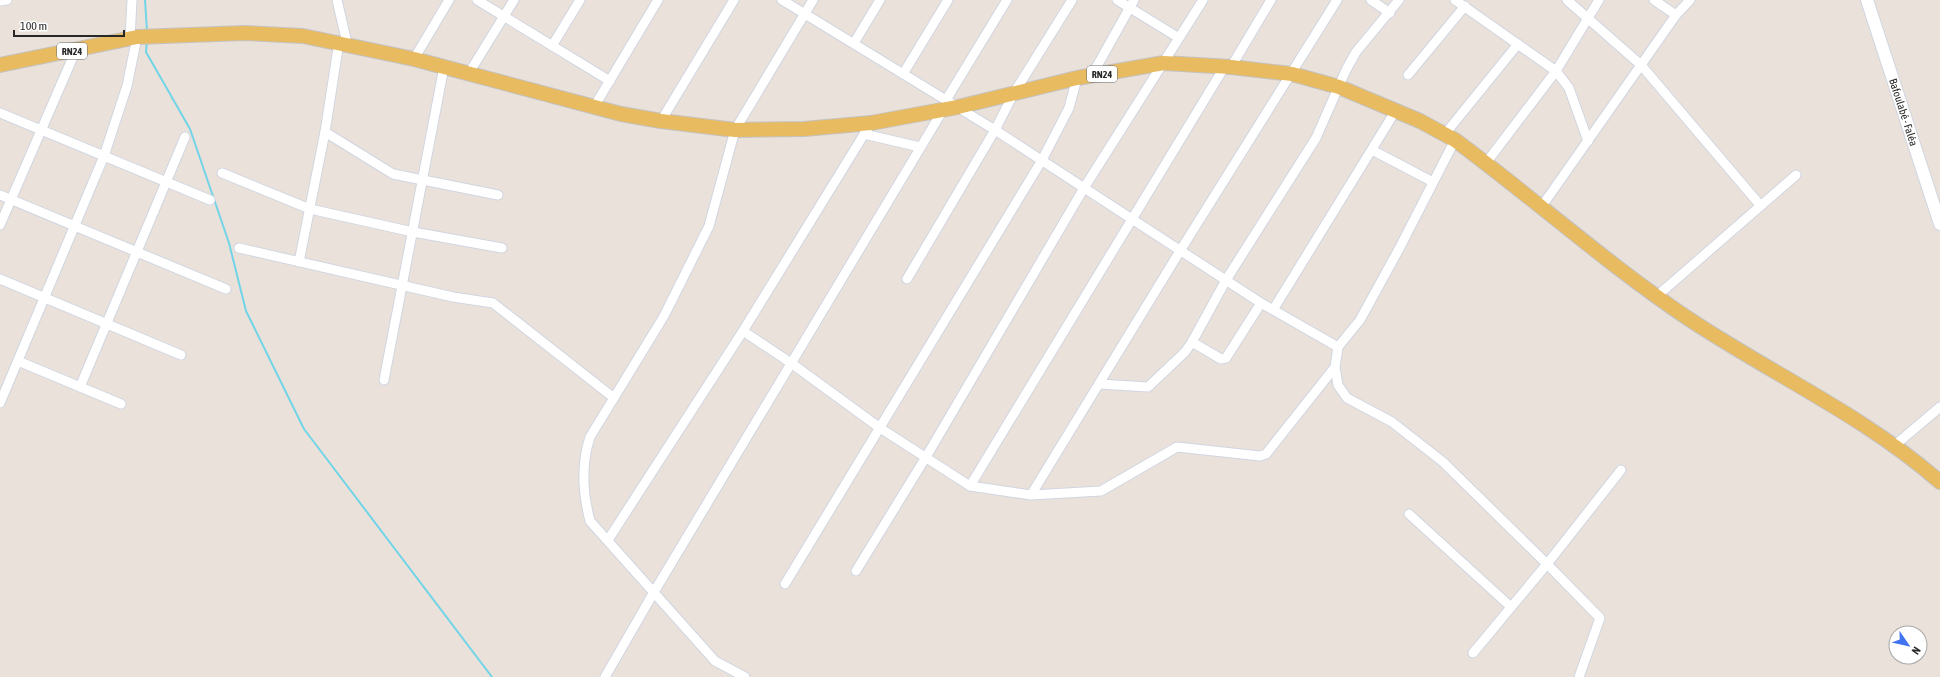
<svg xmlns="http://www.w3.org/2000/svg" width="1940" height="677" viewBox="0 0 1940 677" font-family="'Asap Condensed',sans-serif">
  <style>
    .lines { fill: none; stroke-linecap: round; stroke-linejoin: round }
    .stream { stroke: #72d4e7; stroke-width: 2 }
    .street-casing { stroke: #d0d5e1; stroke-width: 11 }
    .secondary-casing { stroke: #d0d5e1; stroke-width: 14 }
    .primary-casing { stroke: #c3c3c3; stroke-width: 16 }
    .street { stroke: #fff; stroke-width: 9 }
    .secondary { stroke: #fff; stroke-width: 12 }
    .primary { stroke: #e9bb61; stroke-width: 14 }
    .labels { text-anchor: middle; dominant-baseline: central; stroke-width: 4; stroke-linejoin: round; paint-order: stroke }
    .shield { fill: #fff; stroke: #686868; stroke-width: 1 }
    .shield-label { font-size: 10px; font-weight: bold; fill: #282828 }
    .street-label { font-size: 11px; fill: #282828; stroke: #fff }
  </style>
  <rect width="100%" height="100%" fill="#eae2da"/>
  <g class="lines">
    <g class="stream">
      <path d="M145,0L147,31"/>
      <path d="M147,41L146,52L190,129L229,243L246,311L304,429L492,677"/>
    </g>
    <defs>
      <g id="street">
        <path d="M337,0L347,43"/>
        <path d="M477,0L610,81"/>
        <path d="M782,0L995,130L1261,303L1338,347"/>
        <path d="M1117,0L1179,38"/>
        <path d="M1371,0L1390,13"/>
        <path d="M1455,0L1556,71L1569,88L1588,141"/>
        <path d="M1567,0L1641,65L1760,205"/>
        <path d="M1654,0L1676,15"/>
        <path d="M0,1L7,0"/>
        <path d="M130,39L132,0"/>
        <path d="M854,43L880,0"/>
        <path d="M552,46L580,0"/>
        <path d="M414,59L449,0"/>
        <path d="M1231,67L1271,0"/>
        <path d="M469,73L514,0"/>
        <path d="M903,74L948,0"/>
        <path d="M1092,75L1134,0"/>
        <path d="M1408,75L1465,6"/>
        <path d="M946,100L1007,0"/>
        <path d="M594,107L658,0"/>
        <path d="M0,113L210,200"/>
        <path d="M661,121L734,0"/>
        <path d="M325,132L393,174L498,195"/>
        <path d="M864,134L920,147"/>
        <path d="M1445,134L1518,44"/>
        <path d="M1455,140L1399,249L1360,320L1338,347L1335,367L1338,385L1347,398L1392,422L1443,462L1547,564L1600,618L1579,677"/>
        <path d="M1372,150L1433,182"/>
        <path d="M1486,163L1556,71L1599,0"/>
        <path d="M222,173L310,209L413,232L502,248"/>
        <path d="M0,195L226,289"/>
        <path d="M1542,206L1676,15L1690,0"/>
        <path d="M0,225L76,50"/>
        <path d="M239,248L453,297L493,303L614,398"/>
        <path d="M299,262L325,132L339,42"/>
        <path d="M0,279L181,355"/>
        <path d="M907,279L995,130L1014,93L1072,0"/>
        <path d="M1657,296L1796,175"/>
        <path d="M1273,310L1396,110"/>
        <path d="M743,331L791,363L880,428L970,486L1031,495L1101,491L1177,447L1260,456L1266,454L1335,367"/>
        <path d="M1192,342L1221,359L1226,358L1261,303"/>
        <path d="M18,361L121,404"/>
        <path d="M384,380L444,67"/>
        <path d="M1099,384L1148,387L1185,352L1192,342L1226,280L1316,138L1346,70L1356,52L1399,0"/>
        <path d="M80,387L185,137"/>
        <path d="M0,403L104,156L127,86L137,37"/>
        <path d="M1894,446L1940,407"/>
        <path d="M970,486L1225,66"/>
        <path d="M1031,495L1180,251L1337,0"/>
        <path d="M1409,514L1511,607"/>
        <path d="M608,540L743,331L871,123"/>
        <path d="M856,571L926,457L1084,188L1203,0"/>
        <path d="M785,584L1042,160L1069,108L1077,78"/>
        <path d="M1473,653L1547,564L1621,470"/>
        <path d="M605,677L654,592L943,110"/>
        <path d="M745,677L715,661L590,521C583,494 581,464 590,437L664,316L709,226L735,130L813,0"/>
      </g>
      <g id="secondary">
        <path id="s1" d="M1867,0L1940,224"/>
      </g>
      <path id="primary" d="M0,65L137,37L245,33L303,36L414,59L621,114L661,121L735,130L804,129L871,123L958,107L1077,78L1164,63L1231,67L1292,74L1339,87L1420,121L1455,140C1535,199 1609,266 1692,321C1774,375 1866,417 1940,482"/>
    </defs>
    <use href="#street" class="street-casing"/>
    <use href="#secondary" class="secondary-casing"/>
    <use href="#primary" class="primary-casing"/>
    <use href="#street" class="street"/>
    <use href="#secondary" class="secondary"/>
    <use href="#primary" class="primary"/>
  </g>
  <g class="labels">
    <g class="shield">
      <rect x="57" y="43" width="30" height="16" rx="3"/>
      <rect x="1087" y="66" width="30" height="16" rx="3"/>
    </g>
    <g class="shield-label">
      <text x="72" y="51">RN24</text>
      <text x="1102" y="74">RN24</text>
    </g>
    <g class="street-label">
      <text stroke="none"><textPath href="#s1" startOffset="118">Bafoulabé - Faléa</textPath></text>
    </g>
  </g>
  <g transform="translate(1908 645) rotate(124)"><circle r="19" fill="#ffffff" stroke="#a9a9a9"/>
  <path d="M0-3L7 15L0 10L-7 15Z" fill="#4273f0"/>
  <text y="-6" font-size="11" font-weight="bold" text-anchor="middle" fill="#282828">N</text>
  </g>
  <path d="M14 30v6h110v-6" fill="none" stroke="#282828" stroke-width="2"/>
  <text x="20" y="30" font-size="12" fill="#282828" stroke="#ffffff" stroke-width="3" paint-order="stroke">100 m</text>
</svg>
